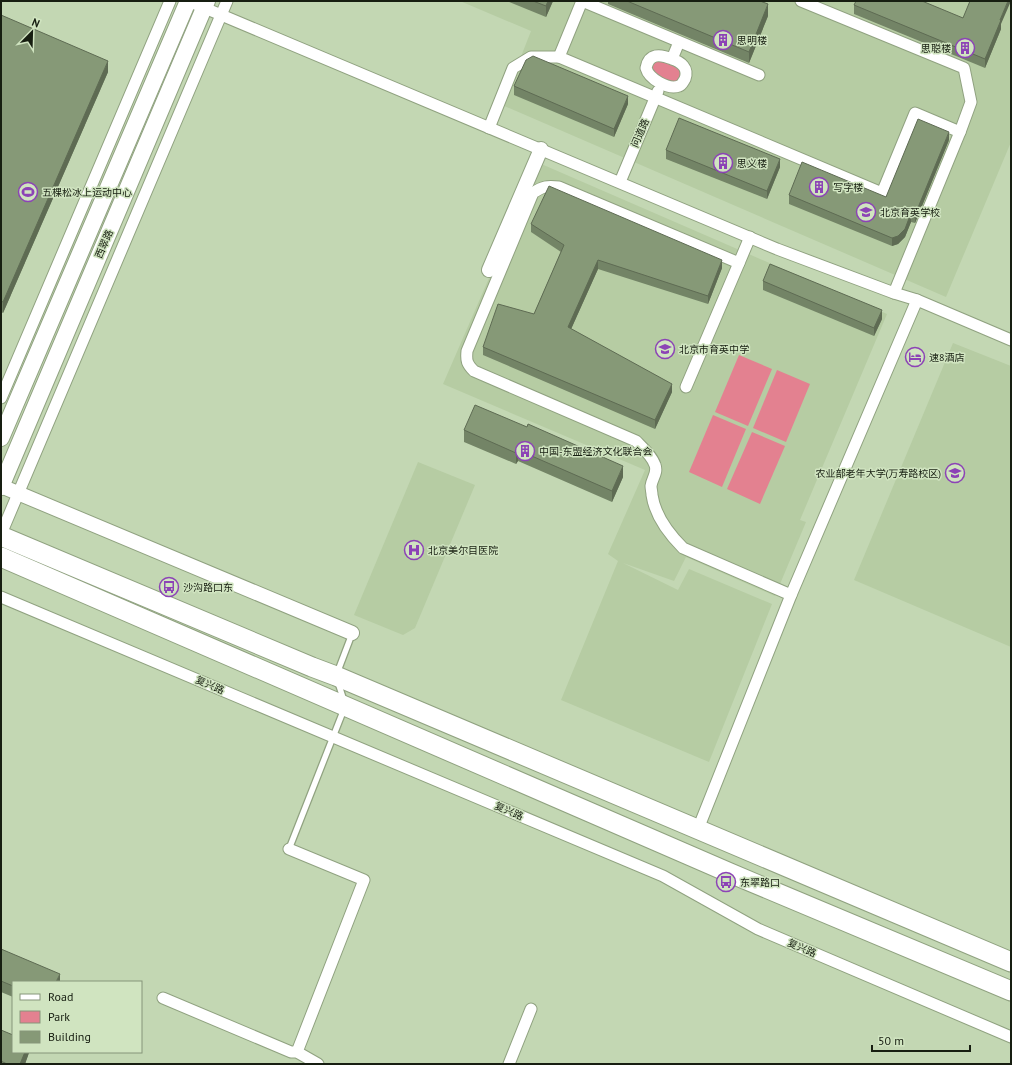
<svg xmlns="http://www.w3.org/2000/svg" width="1012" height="1065" viewBox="0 0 1012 1065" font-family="'PT Sans','Noto Sans SC',sans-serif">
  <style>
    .built { fill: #b6cca3 }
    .green { fill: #e38190 }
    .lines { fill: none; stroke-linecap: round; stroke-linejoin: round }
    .service-casing { stroke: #90a280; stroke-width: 8 }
    .minor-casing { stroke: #90a280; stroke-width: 13 }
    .tertiary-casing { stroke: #90a280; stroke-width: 16 }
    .secondary-casing { stroke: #90a280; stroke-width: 18 }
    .trunk-casing { stroke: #90a280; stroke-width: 21 }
    .service { stroke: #fff; stroke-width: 5.5 }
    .minor { stroke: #fff; stroke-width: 11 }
    .tertiary { stroke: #fff; stroke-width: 14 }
    .secondary { stroke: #fff; stroke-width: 16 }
    .trunk { stroke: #fff; stroke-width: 19 }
    .wall { fill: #738466 }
    .shaded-wall { fill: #5e6b53 }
    .building { fill: #869977; stroke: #5e6b53 }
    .labels { text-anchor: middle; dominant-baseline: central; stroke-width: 3; stroke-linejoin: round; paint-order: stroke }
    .poi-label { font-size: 10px; fill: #171e11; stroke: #d0e4c0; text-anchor: start }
    .street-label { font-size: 10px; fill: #171e11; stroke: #d0e4c0 }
  </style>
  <rect width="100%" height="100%" fill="#c3d7b3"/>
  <g class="built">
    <path d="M460,1H1011V142L946,297L502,105L531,31Z"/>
    <path d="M539,163L887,314L800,520L806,522L775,596L686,557L674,581L623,563L678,590L689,569L772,604L709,762L561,700L618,561L608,554L645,470L443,384Z"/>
    <path d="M953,343L1011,366V647L854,580Z"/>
    <path d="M418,462L475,485L415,628L403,635L354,615Z"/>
  </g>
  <g class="green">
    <path d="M654,58L680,66L682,82L658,80L648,66Z"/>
    <path d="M739,355L772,369L748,426L715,412Z"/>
    <path d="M777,370L810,384L786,442L753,428Z"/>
    <path d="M713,415L746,429L722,487L689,472Z"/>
    <path d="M752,432L785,446L760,504L727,489Z"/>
  </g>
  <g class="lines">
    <defs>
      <g id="service">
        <path d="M344,701L336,676L352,634"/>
        <path d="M289,849L344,709"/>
      </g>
      <g id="minor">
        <path d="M188,1L777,249L894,293L917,300L1011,340"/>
        <path d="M582,1L559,57L882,193L915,113L960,132L971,102L964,68L801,1"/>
        <path d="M582,1L759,75"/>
        <path d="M672,59C681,62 689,68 685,79C683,82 682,85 679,86C668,90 649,79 646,68C649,53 660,54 672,59L679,42"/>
        <path d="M489,128L513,68L531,57H559"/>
        <path d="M620,182L658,91"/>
        <path d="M750,237L739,263L559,187C547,186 543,186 533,193L467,351C466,361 467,364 474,371L636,441C643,448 652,456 655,465C658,473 652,478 651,486C651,489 652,492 652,495C655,516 668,533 683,548L791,595"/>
        <path d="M894,293L960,132"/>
        <path d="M686,387L739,263"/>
        <path d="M1,398L170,1"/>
        <path d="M1,534L227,1"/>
        <path d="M1,597L663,876L758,929L1011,1037"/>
        <path d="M698,829L791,595L917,300"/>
        <path d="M289,849L364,880L297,1052"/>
        <path d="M163,998L291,1052H297L318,1064"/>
        <path d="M509,1064L531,1009"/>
      </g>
      <g id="tertiary">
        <path d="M489,270L541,149"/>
        <path d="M1,486L352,633"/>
      </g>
      <g id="secondary">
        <path d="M1,438L188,1"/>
        <path d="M1,487L207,1"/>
      </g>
      <g id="trunk">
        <path d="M1,536L312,667L336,676L1011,962"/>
        <path d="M1,557L730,873L1011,991"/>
      </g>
    </defs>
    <use href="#service" class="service-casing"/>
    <use href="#minor" class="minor-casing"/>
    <use href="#tertiary" class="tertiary-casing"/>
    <use href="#secondary" class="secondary-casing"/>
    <use href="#trunk" class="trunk-casing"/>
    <use href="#service" class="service"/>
    <use href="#minor" class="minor"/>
    <use href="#tertiary" class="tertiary"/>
    <use href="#secondary" class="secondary"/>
    <use href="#trunk" class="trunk"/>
  </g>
  <g class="wall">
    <path d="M507,1H553L546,17Z"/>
    <path d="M608,1H760L768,16L749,63L608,4Z"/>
    <path d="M854,5L963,18L1001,24V29L985,68L854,14Z"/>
    <path d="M1,15L108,72L3,313L1,312Z"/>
    <path d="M514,86L628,104L614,137L514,95Z"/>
    <path d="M949,140L915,223L911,222L905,237L898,244L892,246L789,204V195L886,197Z"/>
    <path d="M666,150L780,167L767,199L666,159Z"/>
    <path d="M531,224L722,268L708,304L598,269L571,329L672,392L655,429L483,355V347L534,314L561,252L531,232Z"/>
    <path d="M763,281L882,319L874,336L763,290Z"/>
    <path d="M527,427L623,477L612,502L518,461L516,464L464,442V430Z"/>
    <path d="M1,949L60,982H13V997L1,992Z"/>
    <path d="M1,1030L29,1052L25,1064H1Z"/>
  </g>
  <g class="shaded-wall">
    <path d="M548,1H553L546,17V6Z"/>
    <path d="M1008,1H1011L1001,24V29L985,68V59L1000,20Z"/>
    <path d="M768,4V16L749,63V52Z"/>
    <path d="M108,61V72L3,313V302Z"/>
    <path d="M628,96V104L614,137V129Z"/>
    <path d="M949,132V140L915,223V215Z"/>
    <path d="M780,159V167L767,199V191Z"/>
    <path d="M911,213V222L905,237L898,244L892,246V238Z"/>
    <path d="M598,260V269L568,336V327Z"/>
    <path d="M722,260V268L708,304V296Z"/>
    <path d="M882,310V319L874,336V328Z"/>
    <path d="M672,384V392L655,429V420Z"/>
    <path d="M518,450V461L516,464V453Z"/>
    <path d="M623,466V477L612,502V491Z"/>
    <path d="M60,974V982H56Z"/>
    <path d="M25,1052H29V1053L25,1064H20Z"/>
  </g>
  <g class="building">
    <path d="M533,1H548L546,6Z"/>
    <path d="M627,1H760L768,4L749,52Z"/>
    <path d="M856,1H922L963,18L970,1H1008L1000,20H1001L985,59L854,5Z"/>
    <path d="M1,15L108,61L3,302L1,301Z"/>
    <path d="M533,56L628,96L614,129L514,86L526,60Z"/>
    <path d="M679,118L780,159L767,191L666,150Z"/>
    <path d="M918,119L949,132L915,215L911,213L905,229L898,236L892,238L789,195L802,162L886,197Z"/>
    <path d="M549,186L722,260L708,296L598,260L568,327L672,384L655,420L483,347L498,304L534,314L564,245L531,224Z"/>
    <path d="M770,264L882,310L874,328L763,281Z"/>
    <path d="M475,405L527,427L528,424L623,466L612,491L518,450L516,453L464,430Z"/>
    <path d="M1,949L60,974L56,982H13V986L1,981Z"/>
    <path d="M1,1030L13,1035V1052H25L20,1064H7L1,1061Z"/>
  </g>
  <defs>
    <symbol id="building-ring" viewBox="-11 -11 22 22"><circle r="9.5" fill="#d0e4c0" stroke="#8c43b6" stroke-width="1.5"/><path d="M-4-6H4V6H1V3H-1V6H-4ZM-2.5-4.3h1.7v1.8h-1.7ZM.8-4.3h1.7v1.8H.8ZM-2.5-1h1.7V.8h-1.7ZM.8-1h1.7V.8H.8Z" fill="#8c43b6"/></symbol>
    <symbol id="stadium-ring" viewBox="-11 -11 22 22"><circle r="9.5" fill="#d0e4c0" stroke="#8c43b6" stroke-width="1.5"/><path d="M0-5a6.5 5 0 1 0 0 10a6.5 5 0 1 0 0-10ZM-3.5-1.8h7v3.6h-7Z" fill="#8c43b6"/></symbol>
    <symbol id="school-ring" viewBox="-11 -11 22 22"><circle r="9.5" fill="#d0e4c0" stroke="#8c43b6" stroke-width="1.5"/><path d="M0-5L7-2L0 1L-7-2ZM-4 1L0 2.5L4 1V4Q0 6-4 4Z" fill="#8c43b6"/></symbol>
    <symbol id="hotel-ring" viewBox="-11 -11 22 22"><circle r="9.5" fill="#d0e4c0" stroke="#8c43b6" stroke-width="1.5"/><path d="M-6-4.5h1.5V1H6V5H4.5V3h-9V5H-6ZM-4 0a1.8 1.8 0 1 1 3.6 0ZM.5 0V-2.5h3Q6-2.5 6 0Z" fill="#8c43b6"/></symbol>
    <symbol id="university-ring" viewBox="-11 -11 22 22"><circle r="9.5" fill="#d0e4c0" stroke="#8c43b6" stroke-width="1.5"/><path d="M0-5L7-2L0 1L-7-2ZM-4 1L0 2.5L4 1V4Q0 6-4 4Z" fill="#8c43b6"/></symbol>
    <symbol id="hospital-ring" viewBox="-11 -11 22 22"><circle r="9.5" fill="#d0e4c0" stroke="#8c43b6" stroke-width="1.5"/><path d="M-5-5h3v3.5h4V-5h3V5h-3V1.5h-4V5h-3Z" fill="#8c43b6"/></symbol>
    <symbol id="bus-ring" viewBox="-11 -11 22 22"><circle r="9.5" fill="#d0e4c0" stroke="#8c43b6" stroke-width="1.5"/><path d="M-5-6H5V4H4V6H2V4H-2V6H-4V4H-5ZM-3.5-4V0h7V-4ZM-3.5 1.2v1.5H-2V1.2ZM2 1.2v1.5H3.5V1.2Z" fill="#8c43b6"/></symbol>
  </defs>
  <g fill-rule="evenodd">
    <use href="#building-ring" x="712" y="29" width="22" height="22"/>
    <use href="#building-ring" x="954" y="37" width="22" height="22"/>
    <use href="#building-ring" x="712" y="152" width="22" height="22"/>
    <use href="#building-ring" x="808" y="176" width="22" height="22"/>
    <use href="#stadium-ring" x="17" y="181" width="22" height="22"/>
    <use href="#school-ring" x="855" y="201" width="22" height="22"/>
    <use href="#school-ring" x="654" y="338" width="22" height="22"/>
    <use href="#hotel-ring" x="904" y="346" width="22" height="22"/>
    <use href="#building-ring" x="514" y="440" width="22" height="22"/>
    <use href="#university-ring" x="944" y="462" width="22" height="22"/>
    <use href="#hospital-ring" x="403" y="539" width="22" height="22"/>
    <use href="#bus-ring" x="158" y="576" width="22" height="22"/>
    <use href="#bus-ring" x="715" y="871" width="22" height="22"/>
  </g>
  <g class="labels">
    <g class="poi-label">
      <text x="737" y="40">思明楼</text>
      <text x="951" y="48" text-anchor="end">思聪楼</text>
      <text x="737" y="163">思义楼</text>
      <text x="833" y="187">写字楼</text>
      <text x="42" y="192">五棵松冰上运动中心</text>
      <text x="880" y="212">北京育英学校</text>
      <text x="679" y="349">北京市育英中学</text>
      <text x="929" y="357">速8酒店</text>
      <text x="539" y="451">中国-东盟经济文化联合会</text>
      <text x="941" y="473" text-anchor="end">农业部老年大学(万寿路校区)</text>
      <text x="428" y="550">北京美尔目医院</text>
      <text x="183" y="587">沙沟路口东</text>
      <text x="740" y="882">东翠路口</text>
    </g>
    <g class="street-label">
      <text transform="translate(640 133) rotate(-67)">问道路</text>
      <text transform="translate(104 244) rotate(-67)">西翠路</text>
      <text transform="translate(210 685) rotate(23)">复兴路</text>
      <text transform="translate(509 811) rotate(23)">复兴路</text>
      <text transform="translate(802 948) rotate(23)">复兴路</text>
    </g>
  </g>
  <rect width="1012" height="1065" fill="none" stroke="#171e11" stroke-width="4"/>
  <rect x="12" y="981" width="130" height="72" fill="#d0e4c0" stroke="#86957a"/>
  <rect x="20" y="994" width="20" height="6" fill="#ffffff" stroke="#86957a"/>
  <text x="48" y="1001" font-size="12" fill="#171e11">Road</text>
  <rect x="20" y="1011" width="20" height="12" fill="#e38190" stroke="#86957a"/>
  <text x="48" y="1021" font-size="12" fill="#171e11">Park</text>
  <rect x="20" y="1031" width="20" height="12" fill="#869977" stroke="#86957a"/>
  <text x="48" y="1041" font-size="12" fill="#171e11">Building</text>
  <g transform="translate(32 32) rotate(23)" stroke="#d0e4c0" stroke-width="3" paint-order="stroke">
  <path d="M0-3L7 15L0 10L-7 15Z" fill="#171e11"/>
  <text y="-6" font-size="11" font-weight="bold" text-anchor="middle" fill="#171e11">N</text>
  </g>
  <path d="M872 1045v6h98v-6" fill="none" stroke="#171e11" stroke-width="2"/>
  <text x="878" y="1045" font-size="12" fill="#171e11" stroke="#d0e4c0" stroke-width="3" paint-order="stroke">50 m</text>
</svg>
